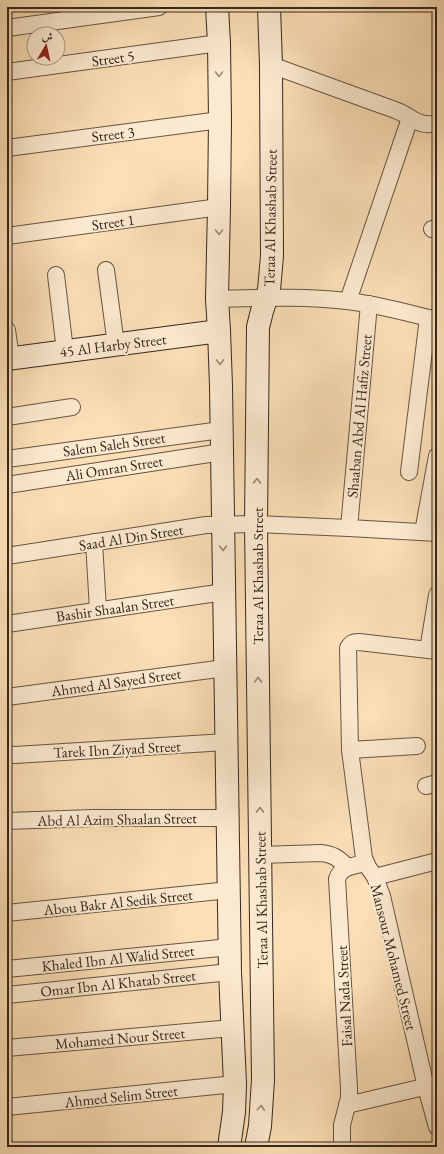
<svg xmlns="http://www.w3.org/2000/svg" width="444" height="1154" viewBox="0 0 444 1154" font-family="'EB Garamond',Amiri,serif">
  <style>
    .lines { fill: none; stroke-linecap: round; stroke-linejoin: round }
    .street-casing { stroke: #665545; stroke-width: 18 }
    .secondary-casing { stroke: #34271f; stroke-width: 24 }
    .street { stroke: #fcead0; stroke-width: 16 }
    .secondary { stroke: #fcead0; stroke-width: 22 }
    .oneway { stroke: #988878 }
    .labels { text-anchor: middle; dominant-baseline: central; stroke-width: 4; stroke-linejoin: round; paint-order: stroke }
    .street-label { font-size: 15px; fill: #34271f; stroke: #fcead0 }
  </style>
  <rect width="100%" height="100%" fill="#fbdfb6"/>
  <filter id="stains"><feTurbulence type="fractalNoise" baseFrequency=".005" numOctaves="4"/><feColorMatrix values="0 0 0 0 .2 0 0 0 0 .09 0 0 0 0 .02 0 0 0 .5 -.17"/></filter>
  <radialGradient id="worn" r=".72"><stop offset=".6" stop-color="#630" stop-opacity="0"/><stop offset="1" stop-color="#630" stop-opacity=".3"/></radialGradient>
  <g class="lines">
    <defs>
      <g id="street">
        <path d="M7,28L159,7"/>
        <path d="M271,65L384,106C390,108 396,110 402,113C415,120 421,127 437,123"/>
        <path d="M7,72L219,43"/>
        <path d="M7,148L220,120"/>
        <path d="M432,229L437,228"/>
        <path d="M7,236L219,207"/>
        <path d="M106,270L116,345"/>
        <path d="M56,275L65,351"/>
        <path d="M217,299C260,298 304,296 347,301C377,304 407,313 437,320"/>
        <path d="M348,301L410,118"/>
        <path d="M7,330L11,358"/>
        <path d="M7,417L72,407"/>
        <path d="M7,459L221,430"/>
        <path d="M409,472L428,318"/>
        <path d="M7,485L222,452"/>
        <path d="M349,528L369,304"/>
        <path d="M423,532L437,456"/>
        <path d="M94,542L98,610"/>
        <path d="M7,556L206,525L256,524L349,528L437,533"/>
        <path d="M7,624L224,592"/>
        <path d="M428,650L437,595"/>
        <path d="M437,651L359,642C353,642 351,643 348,648L350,750L364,858L368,867L375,877L382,896L426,1087L437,1127"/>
        <path d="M7,697L225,668"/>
        <path d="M350,750L417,746"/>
        <path d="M7,754L15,755L226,742"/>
        <path d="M426,786L437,783"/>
        <path d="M7,821L93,818H227"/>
        <path d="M260,855L321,853C332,854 339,858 347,867"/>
        <path d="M375,877L437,861"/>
        <path d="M7,913L229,890"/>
        <path d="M7,969L230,947"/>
        <path d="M7,995L230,972"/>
        <path d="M7,1048L232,1028"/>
        <path d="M347,1105L437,1084"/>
        <path d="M7,1107L235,1084"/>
        <path d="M342,1147V1125L349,1098V1088L337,879C341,866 354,866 366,863"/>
      </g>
      <g id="secondary">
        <path d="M217,7L219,43L220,120L219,207L217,299L219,331L221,386L230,972L235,1084L234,1112L229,1147"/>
        <path d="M7,359L219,331"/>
        <path d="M256,1147L260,1126L263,1080L256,524L258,327L262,311L269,290L272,256L271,65L269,7"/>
      </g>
    </defs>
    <use href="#street" class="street-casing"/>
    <use href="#secondary" class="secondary-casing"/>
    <use href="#street" class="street"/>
    <use href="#secondary" class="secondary"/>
  </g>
  <defs><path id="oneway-chevron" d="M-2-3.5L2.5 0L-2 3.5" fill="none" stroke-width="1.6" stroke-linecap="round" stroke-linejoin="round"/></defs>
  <g class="oneway">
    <use href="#oneway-chevron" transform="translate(219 74) rotate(90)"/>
    <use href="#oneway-chevron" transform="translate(219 232) rotate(91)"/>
    <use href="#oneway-chevron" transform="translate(220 362) rotate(89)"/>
    <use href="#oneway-chevron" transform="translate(257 481) rotate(-89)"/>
    <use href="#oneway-chevron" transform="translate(223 548) rotate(89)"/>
    <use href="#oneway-chevron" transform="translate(258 680) rotate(-91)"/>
    <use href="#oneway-chevron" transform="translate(260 810) rotate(-91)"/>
    <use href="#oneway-chevron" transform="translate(261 1108) rotate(-86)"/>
  </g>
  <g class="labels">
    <g class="street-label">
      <text transform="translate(113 58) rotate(-8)">Street 5</text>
      <text transform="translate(113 134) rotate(-7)">Street 3</text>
      <text transform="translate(270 218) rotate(-89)">Teraa Al Khashab Street</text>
      <text transform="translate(113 222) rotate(-8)">Street 1</text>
      <text transform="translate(113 345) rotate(-7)">45 Al Harby Street</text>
      <text transform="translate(359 416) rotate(-85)">Shaaban Abd Al Hafiz Street</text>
      <text transform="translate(114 444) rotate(-8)">Salem Saleh Street</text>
      <text transform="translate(114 468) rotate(-9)">Ali Omran Street</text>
      <text transform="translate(131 537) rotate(-9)">Saad Al Din Street</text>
      <text transform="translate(257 576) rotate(-90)">Teraa Al Khashab Street</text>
      <text transform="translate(115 608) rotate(-8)">Bashir Shaalan Street</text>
      <text transform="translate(116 682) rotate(-8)">Ahmed Al Sayed Street</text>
      <text transform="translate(117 749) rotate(-3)">Tarek Ibn Ziyad Street</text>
      <text transform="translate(117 819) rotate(-1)">Abd Al Azim Shaalan Street</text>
      <text transform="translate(261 900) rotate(-91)">Teraa Al Khashab Street</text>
      <text transform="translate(118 902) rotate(-6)">Abou Bakr Al Sedik Street</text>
      <text transform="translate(394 957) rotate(76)">Mansour Mohamed Street</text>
      <text transform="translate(118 958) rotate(-6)">Khaled Ibn Al Walid Street</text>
      <text transform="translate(118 983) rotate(-6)">Omar Ibn Al Khatab Street</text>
      <text transform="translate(344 996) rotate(-93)">Faisal Nada Street</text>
      <text transform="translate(120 1038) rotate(-5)">Mohamed Nour Street</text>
      <text transform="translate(121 1096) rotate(-6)">Ahmed Selim Street</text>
    </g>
  </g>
  <rect width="444" height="1154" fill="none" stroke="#fbdfb6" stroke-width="24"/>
  <rect x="8" y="8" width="428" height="1138" fill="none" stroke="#34271f" stroke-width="2"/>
  <rect x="12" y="12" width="420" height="1130" fill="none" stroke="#34271f"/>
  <g transform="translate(46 46) rotate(9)"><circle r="19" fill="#fcead0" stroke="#ac9c89"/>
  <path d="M0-3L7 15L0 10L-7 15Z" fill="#8f2418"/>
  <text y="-6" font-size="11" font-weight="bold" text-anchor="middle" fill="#34271f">ش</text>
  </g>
  <rect width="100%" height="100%" filter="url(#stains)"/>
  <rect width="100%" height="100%" fill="url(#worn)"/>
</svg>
